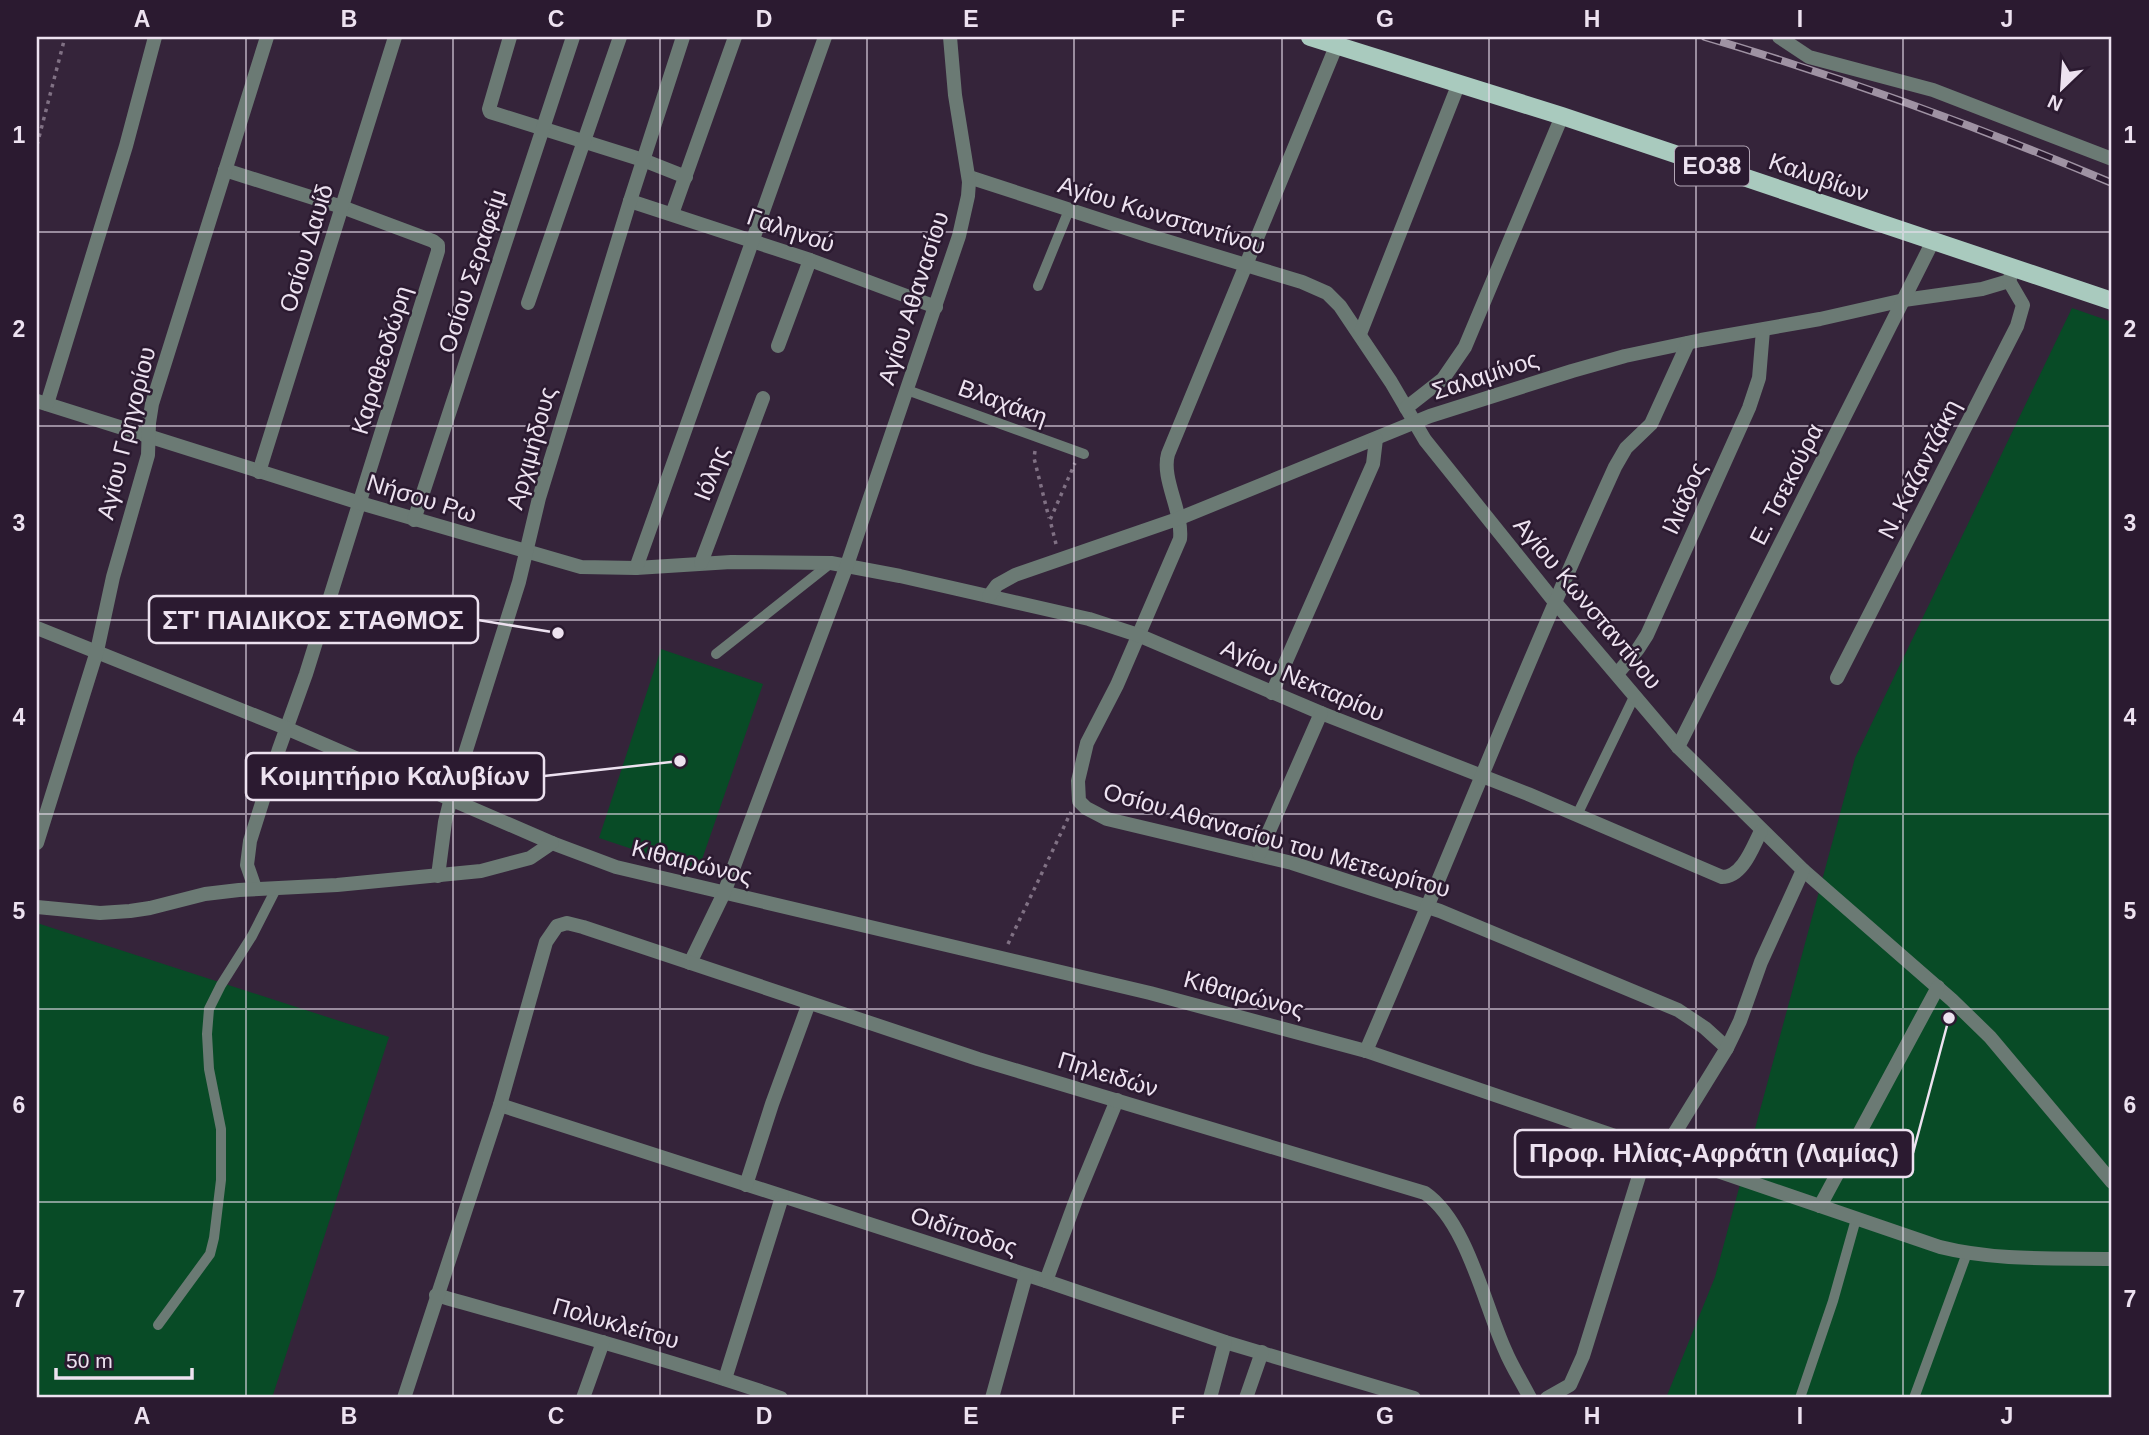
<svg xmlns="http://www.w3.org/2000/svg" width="2149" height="1435" viewBox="0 0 2149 1435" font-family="Arial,sans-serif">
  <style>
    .green { fill: #084b26 }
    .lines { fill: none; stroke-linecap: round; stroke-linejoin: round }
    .path { stroke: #807184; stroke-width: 3.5; stroke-dasharray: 3.5 5; stroke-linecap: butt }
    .lane { stroke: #6b7a74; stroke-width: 10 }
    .street { stroke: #6b7a74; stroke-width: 14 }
    .primary { stroke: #a9cabe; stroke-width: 18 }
    .rail-casing { stroke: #9f92a3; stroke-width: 8 }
    .rail { stroke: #2b1a30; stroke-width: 5; stroke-dasharray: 16; stroke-linecap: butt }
    .grid { fill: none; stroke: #ede2f0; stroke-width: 2; stroke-opacity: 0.55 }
    .labels { text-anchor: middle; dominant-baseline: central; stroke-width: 5; stroke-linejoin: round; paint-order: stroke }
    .shield { fill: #2b1a30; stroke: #b3a6b6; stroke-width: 2 }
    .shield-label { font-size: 23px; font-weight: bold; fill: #ede2f0 }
    .street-label { font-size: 24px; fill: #ede2f0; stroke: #2b1a30 }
    .leader { fill: none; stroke: #ede2f0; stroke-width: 2.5 }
    .callout-dot { fill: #ede2f0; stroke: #2b1a30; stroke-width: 2.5 }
    .callout { fill: #2b1a30; stroke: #ede2f0; stroke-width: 2.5 }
    .callout-label { font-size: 26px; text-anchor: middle; font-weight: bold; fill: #ede2f0 }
    .neatline { fill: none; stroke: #ede2f0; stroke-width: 2.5 }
    .grid-label { font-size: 23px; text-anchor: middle; font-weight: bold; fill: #ede2f0 }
  </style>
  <rect width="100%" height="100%" fill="#35243a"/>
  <g class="green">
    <path d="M2072,308L2112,322V1398H1666L1715,1277L1855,758Z"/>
    <path d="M661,649L763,684L698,871L599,838Z"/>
    <path d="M37,923L389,1037L272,1398H37Z"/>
  </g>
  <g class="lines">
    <g class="path">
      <path d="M37,145L65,37"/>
      <path d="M1035,451L1034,458L1049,518"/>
      <path d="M1056,544L1050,520L1075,463"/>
      <path d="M1008,944L1071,812"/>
    </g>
    <g class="lane">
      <path d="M1038,286L1069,210"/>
      <path d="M907,390L1084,454"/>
      <path d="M716,654L831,563"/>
      <path d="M1577,815L1634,697"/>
      <path d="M158,1325L210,1254L214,1238L221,1180V1129L209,1069L207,1034L209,1009L221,985L252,936L277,887"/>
      <path d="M1800,1398L1833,1301L1856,1219"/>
      <path d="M1914,1398L1967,1253"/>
    </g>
    <g class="street">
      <path d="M510,37L489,109L490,112L643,160L686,177"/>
      <path d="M1779,37L1809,57L1933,90L2112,159"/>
      <path d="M1337,44L1168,454C1161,479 1183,511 1180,539L1117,685L1087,743L1078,781L1079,801L1086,808L1107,819L1292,863L1440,911L1678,1010L1705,1028L1727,1048"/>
      <path d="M225,170L342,207L433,241L438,245V251L306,674L279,749L250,841L247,865L255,888"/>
      <path d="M969,177L1150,236L1302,282L1327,293L1340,306L1391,382L1425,440L1554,601L1678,747L1803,870L1952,1000L1990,1037L2112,1182"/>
      <path d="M630,201L810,260L936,307"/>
      <path d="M672,214L735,37"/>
      <path d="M528,303L620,37"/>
      <path d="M1360,334L1459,83"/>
      <path d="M778,346L810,260"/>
      <path d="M37,401L360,503L581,567L636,568L731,562L831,563L900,576L1089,619L1138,635L1321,713L1528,794L1722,877C1743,877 1753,846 1761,831"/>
      <path d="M47,404L126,146L155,37"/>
      <path d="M1406,408L1443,379L1465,347L1562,116"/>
      <path d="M259,472L395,37"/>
      <path d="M414,520L573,37"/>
      <path d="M701,563L763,398"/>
      <path d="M636,568L825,37"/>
      <path d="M989,596L997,585L1015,575L1180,518L1430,416L1572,371L1625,356L1701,340L1820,319L1904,300L1982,289L2009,281L2013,268"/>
      <path d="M37,628L286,728L552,843L616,867L1150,993L1366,1051L1940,1247C1996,1261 2054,1258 2112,1259"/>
      <path d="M1617,674L1638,649L1647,635L1749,408L1759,378L1763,330"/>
      <path d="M1837,678L2017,326L2023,305L2009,281"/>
      <path d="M1272,693L1373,464L1376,439"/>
      <path d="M1678,747L1933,241"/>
      <path d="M37,843L97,651L113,577L148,455L149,423L152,404L267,37"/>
      <path d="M1259,854L1321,713"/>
      <path d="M438,876L445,822L451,798L519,582L539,498L630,201L683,37"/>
      <path d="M37,907L100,913L130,911L150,908L205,894L239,890L337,885L481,871L530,858L552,843"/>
      <path d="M690,963L724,893L847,565L959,236L968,196L969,182L955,95L950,37"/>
      <path d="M1366,1051C1450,857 1527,660 1615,467L1626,448L1651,424L1688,343"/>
      <path d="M500,1105L1046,1281L1225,1342L1414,1398"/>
      <path d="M1663,1152L1727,1048L1740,1021L1761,962L1803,870"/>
      <path d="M746,1185L772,1104L809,1003"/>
      <path d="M1820,1206L1938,987"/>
      <path d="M1046,1281L1077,1197L1117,1100"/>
      <path d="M436,1295C552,1328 668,1359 781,1398"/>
      <path d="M725,1379L782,1197"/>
      <path d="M404,1398L500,1105L546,942L557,926L567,923L583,927L978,1059L1425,1193C1467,1222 1484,1304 1505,1350C1512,1367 1522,1382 1530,1398"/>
      <path d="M583,1398L603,1342"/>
      <path d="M992,1398L1026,1275"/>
      <path d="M1210,1398L1225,1342"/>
      <path d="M1246,1398L1262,1352"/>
      <path d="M1547,1398L1570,1385L1583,1356L1648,1147"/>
    </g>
    <path class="primary" d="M1310,37L1562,116L2112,301"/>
    <defs>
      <path id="rail" d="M1705,37C1844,78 1979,127 2112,183"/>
    </defs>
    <use href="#rail" class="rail-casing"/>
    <use href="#rail" class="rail"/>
  </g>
  <path class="grid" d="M246,37V1398M453,37V1398M660,37V1398M867,37V1398M1074,37V1398M1282,37V1398M1489,37V1398M1696,37V1398M1903,37V1398M37,232H2112M37,426H2112M37,620H2112M37,814H2112M37,1009H2112M37,1202H2112"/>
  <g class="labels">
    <rect class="shield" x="1675" y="146.5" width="74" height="39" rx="5"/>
    <g class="shield-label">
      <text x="1712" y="166">ΕΟ38</text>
    </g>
    <g class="street-label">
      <text transform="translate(1819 177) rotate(19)">Καλυβίων</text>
      <text transform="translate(1162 215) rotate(17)">Αγίου Κωνσταντίνου</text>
      <text transform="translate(791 230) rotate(19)">Γαληνού</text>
      <text transform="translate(306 248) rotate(-73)">Οσίου Δαυίδ</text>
      <text transform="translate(472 271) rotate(-72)">Οσίου Σεραφείμ</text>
      <text transform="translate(913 298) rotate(-72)">Αγίου Αθανασίου</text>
      <text transform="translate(381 360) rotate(-73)">Καραθεοδώρη</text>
      <text transform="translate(1485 375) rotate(-18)">Σαλαμίνος</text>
      <text transform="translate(1003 402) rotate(20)">Βλαχάκη</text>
      <text transform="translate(126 433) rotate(-76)">Αγίου Γρηγορίου</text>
      <text transform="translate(531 448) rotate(-74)">Αρχιμήδους</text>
      <text transform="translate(1919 469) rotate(-63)">Ν. Καζαντζάκη</text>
      <text transform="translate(711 473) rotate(-69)">Ιόλης</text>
      <text transform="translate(1786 484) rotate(-63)">Ε. Τσεκούρα</text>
      <text transform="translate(422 498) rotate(17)">Νήσου Ρω</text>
      <text transform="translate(1684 498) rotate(-66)">Ιλιάδος</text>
      <text transform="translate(1588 603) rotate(50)">Αγίου Κωνσταντίνου</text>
      <text transform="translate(1303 680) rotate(23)">Αγίου Νεκταρίου</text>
      <text transform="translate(1277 840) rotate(16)">Οσίου Αθανασίου του Μετεωρίτου</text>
      <text transform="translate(692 862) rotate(14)">Κιθαιρώνος</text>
      <text transform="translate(1244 994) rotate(15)">Κιθαιρώνος</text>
      <text transform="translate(1108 1074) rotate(17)">Πηλειδών</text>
      <text transform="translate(964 1231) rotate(18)">Οιδίποδος</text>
      <text transform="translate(616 1323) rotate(16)">Πολυκλείτου</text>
    </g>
  </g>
  <path class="leader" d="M558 633L478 620M680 761L544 776M1949 1018L1913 1153"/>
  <g class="callout-dot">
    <circle cx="558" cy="633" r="7"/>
    <circle cx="680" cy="761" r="7"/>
    <circle cx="1949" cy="1018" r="7"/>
  </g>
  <g class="callout">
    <rect x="149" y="596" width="329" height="47" rx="7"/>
    <rect x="246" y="753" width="298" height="47" rx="7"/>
    <rect x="1515" y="1130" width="398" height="47" rx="7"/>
  </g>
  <g class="callout-label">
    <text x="313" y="629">ΣΤ' ΠΑΙΔΙΚΟΣ ΣΤΑΘΜΟΣ</text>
    <text x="395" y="785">Κοιμητήριο Καλυβίων</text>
    <text x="1714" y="1162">Προφ. Ηλίας-Αφράτη (Λαμίας)</text>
  </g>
  <rect width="2149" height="1435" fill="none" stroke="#2b1a30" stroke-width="77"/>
  <g transform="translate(2062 88) rotate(205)" stroke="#2b1a30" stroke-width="5" paint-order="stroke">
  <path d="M0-5L12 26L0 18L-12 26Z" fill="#ede2f0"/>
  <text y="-10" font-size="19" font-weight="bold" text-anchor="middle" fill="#ede2f0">N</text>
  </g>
  <path d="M56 1368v10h136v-10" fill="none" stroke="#ede2f0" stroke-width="3.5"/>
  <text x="66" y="1368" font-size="21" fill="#ede2f0" stroke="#2b1a30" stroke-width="5" paint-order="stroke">50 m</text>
  <rect x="38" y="38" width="2072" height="1358" class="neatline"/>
  <g class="grid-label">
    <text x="142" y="27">A</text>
    <text x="349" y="27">B</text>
    <text x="556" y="27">C</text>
    <text x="764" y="27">D</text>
    <text x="971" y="27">E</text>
    <text x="1178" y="27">F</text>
    <text x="1385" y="27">G</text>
    <text x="1592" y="27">H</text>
    <text x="1800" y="27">I</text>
    <text x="2007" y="27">J</text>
    <text x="19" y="143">1</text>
    <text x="2130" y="143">1</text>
    <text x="19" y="337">2</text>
    <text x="2130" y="337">2</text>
    <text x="19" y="531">3</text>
    <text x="2130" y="531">3</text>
    <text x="19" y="725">4</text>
    <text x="2130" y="725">4</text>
    <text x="19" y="919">5</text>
    <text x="2130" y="919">5</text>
    <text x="19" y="1113">6</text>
    <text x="2130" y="1113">6</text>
    <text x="19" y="1307">7</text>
    <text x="2130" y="1307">7</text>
    <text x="142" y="1424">A</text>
    <text x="349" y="1424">B</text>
    <text x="556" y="1424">C</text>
    <text x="764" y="1424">D</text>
    <text x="971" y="1424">E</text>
    <text x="1178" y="1424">F</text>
    <text x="1385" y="1424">G</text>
    <text x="1592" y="1424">H</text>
    <text x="1800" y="1424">I</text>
    <text x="2007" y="1424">J</text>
  </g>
</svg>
